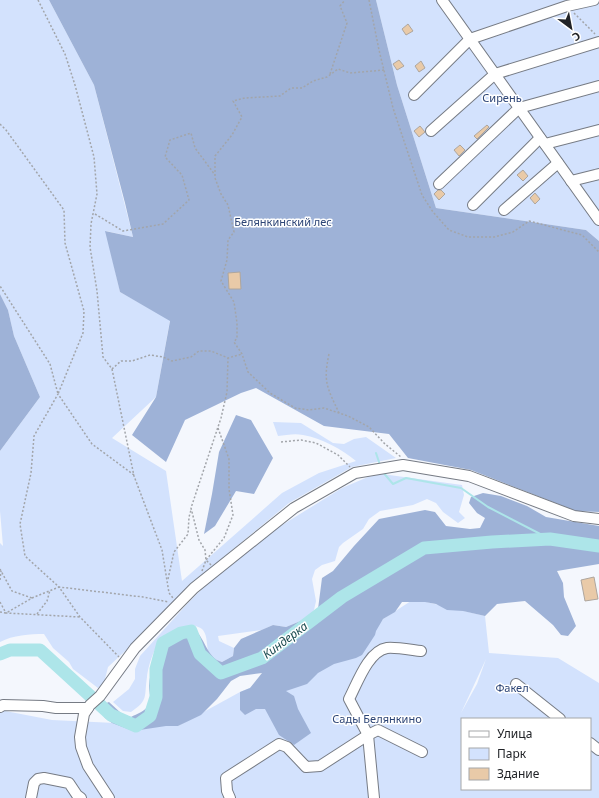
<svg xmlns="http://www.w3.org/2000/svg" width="599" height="798" viewBox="0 0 599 798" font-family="'Noto Sans',sans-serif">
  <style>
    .green { fill: #d3e2fd; fill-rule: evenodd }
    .forest { fill: #9eb2d7 }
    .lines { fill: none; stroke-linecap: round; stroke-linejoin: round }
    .stream { stroke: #ade5e9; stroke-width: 2 }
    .river { stroke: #ade5e9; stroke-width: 13 }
    .building { fill: #e9caa8; stroke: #aea69e }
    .minor-casing { stroke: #767b84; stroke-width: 12 }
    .path { stroke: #a2a5aa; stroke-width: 1.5; stroke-dasharray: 2 2; stroke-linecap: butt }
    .minor { stroke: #fff; stroke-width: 10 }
    .labels { text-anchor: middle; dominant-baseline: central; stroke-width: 3; stroke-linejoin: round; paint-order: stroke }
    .park-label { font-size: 11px; fill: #2d4576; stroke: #fff }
    .water-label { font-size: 12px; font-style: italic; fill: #194a4e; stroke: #fff }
  </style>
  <rect width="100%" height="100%" fill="#f4f7fd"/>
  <g class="green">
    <path d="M0,0H49L94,85L133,237L106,231L120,292L170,320L156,397L112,438L166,471L182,581L282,493L319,473L356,461C341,449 322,438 303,435C295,433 286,435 278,436L273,422L301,423L333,443L344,444L354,439L366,437L396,458L352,467L289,503L191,584L135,642L108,667L104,683L98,688L73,669L69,662L53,648L44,634C30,634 13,635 0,642V543L3,546L0,511V451L40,397L14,336L8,310L0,294Z"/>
    <path d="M376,0H599V241L586,230L436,208L397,85Z"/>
    <path d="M382,474L462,485L464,495L459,512L465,518L458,523L443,512L436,503L427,499L413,505L380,511L369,519L363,529L343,543L339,547L335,561L322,565L315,570L312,579L316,601L314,610L310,615L303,620L286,627L273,625L262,630L218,636L219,641L234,648L233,656L222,662C200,656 212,640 202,629C200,627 195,626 193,625C184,627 172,631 164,637C155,644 148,666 147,677C144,696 149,700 131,712L123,711L113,702L129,689L135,679V669L140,656L188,603L209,582L279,527L342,488L368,477Z"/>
    <path d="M414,599L485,616L489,653L558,658L599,683V798H0V710L52,720L178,726L240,692L329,654ZM486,659L477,684L461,713ZM462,719H590V789H462Z"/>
  </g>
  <g class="forest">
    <path d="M49,0H376L397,85L436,208L586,230L599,241V512L576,511L471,470L408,458L389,434L324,426L256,388L241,393L185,420L166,462L132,435L156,397L170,321L120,292L105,231L133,237L125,203L94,85Z"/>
    <path d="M0,294L8,310L14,336L40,397L0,451Z"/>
    <path d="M236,415L251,420L273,458L254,494L236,491L215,526L204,534L212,494L219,452Z"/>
    <path d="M483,493L501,496L527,506L546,517L599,526V564L557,571L563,583L564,597L576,626L568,636L561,635L553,625L525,601L497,604L485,616L463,611L447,610L436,604L425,602H402L395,612L383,619L376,631L375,635L362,655L356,658L334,664L318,673L307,684L286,691L294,696L298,709L311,733L294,745L279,735L265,709H256L245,715L240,710V692L250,688L262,673L240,676L231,681L217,699L201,715L178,726H166L133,731L112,723L105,718L99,709L104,704L109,702L122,714L131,717C137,714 145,711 149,705C152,698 149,693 149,686C150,671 156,655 161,641C171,636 184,626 195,630C206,640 207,658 222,662L233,656L234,648L241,639L273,625L286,627L303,620L318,609L322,578L333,571L354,546L379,519L425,510L435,512L446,526L470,529L480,528L485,518L477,513L469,503L471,497Z"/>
  </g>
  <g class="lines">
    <g class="stream">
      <path d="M376,453L380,465"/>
      <path d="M382,471L393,484L406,478L461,488L488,507L550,539"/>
    </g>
    <path class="river" d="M0,654L10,650H40L111,715L136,726L150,716L156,697V669L163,643L181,633L191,631L200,654L221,673L262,658L342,597L424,548L492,542L550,539L599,546"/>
  </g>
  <g class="building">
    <path d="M408,24L413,31L406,35L402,29Z"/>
    <path d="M399,60L404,66L397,70L393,64Z"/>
    <path d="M421,61L425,68L419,72L415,66Z"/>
    <path d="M487,125L489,127L477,139L474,136Z"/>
    <path d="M420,126L425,132L419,137L414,131Z"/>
    <path d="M460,145L465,150L459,156L454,150Z"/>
    <path d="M523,170L528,176L523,181L517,175Z"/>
    <path d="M438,190H441L445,194L439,200L434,194Z"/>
    <path d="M535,193L540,199L535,204L530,198Z"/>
    <path d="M240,272L241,289H229L228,273Z"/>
    <path d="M594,577L598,599L585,601L581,580Z"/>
  </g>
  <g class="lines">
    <defs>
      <g id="minor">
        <path d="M442,0L599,220"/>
        <path d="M414,95L470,39L567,6L594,0"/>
        <path d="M431,131L495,74L599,42"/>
        <path d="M545,144L599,130"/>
        <path d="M571,181L599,174"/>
        <path d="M439,184L519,108L599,86"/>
        <path d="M473,205L540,138"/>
        <path d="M504,210L558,163"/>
        <path d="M516,684L560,719"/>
        <path d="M0,707L3,705L43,706L56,708H88"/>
        <path d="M590,743L599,750"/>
        <path d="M31,798L34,783L38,779L44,778L69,783L77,795L81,798"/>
        <path d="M109,798L88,766L81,747L80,737L84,714L90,705L100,696L135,648L194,588L294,508L355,473L403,465L469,476L574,516L599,519"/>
        <path d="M230,798L227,791L226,778L279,744L287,747L306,767L320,766L368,735L378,730L422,752"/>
        <path d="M374,798L368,735L349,699C357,684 368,651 387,648C395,647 412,650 421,651"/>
      </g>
    </defs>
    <use href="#minor" class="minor-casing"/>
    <g class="path">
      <path d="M38,0L65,54L75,85L94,157L97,194L91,224L90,247L97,291L103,357L112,369L134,476L162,550L169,593L173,598"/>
      <path d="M369,0L379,50L393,108L422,195L433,212L449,230L468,237H494L513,232L529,221L582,235L599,252"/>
      <path d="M574,13L595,34"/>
      <path d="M384,70L350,73L338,69L327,77L313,81L302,88H291L280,96L245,98L233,101L242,117L232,135L215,156V178L221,194L228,205L234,232L228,240L227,260L221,281L234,302L237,323V338L234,342L242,354L248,372L270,393L295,408L309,410L324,408L348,416L369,427L385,444L401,457"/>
      <path d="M330,74L347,23L340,6L345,0"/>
      <path d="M0,124L6,130L64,210L65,243L84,311L83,333L58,394L50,364L0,286"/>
      <path d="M95,214L123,231L163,224L189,200L182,175L165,157L170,140L191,133L195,148L215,175"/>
      <path d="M329,354C323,382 327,387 339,413"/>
      <path d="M112,369L121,361H132L150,355L163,357L172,361L191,357L199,351H211L228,358L242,354"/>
      <path d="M281,442L301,440L316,443L338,455L350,467"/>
      <path d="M134,475L92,444L58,394L34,436L31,473L20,524L25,556L59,587L143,597L169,602"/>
      <path d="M211,565L206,560L205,550L199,540L191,508L221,418L227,392L228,358"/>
      <path d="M0,569L12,591L32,598"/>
      <path d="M202,571L206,560L224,538L233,515L229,489V459L218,428"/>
      <path d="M168,579L174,552L188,534L189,517L191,510"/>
      <path d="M0,580L1,571"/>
      <path d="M0,602L6,613L80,617"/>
      <path d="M0,612L6,613L32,598L59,587L80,617L119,657"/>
      <path d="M37,614L47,601L50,590"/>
    </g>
    <use href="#minor" class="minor"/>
  </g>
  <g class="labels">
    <g class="park-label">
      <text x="502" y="97">Сирень</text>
      <text x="283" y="221">Белянкинский лес</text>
      <text x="512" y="687">Факел</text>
      <text x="377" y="718">Сады Белянкино</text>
    </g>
    <g class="water-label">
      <text transform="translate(285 640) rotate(-37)">Киндерка</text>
    </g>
  </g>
  <rect x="461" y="718" width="130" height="72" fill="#ffffff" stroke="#a6a7a9"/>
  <rect x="469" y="731" width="20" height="6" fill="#ffffff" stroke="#a6a7a9"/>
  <text x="497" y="738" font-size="12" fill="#212327">Улица</text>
  <rect x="469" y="748" width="20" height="12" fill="#d3e2fd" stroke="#a6a7a9"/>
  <text x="497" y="758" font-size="12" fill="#212327">Парк</text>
  <rect x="469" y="768" width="20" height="12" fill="#e9caa8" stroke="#a6a7a9"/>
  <text x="497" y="778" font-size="12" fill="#212327">Здание</text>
  <g transform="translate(571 28) rotate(148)" stroke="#ffffff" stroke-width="3" paint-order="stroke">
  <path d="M0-3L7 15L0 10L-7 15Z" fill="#212327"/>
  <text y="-6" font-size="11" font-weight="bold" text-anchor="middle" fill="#212327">С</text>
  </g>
</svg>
